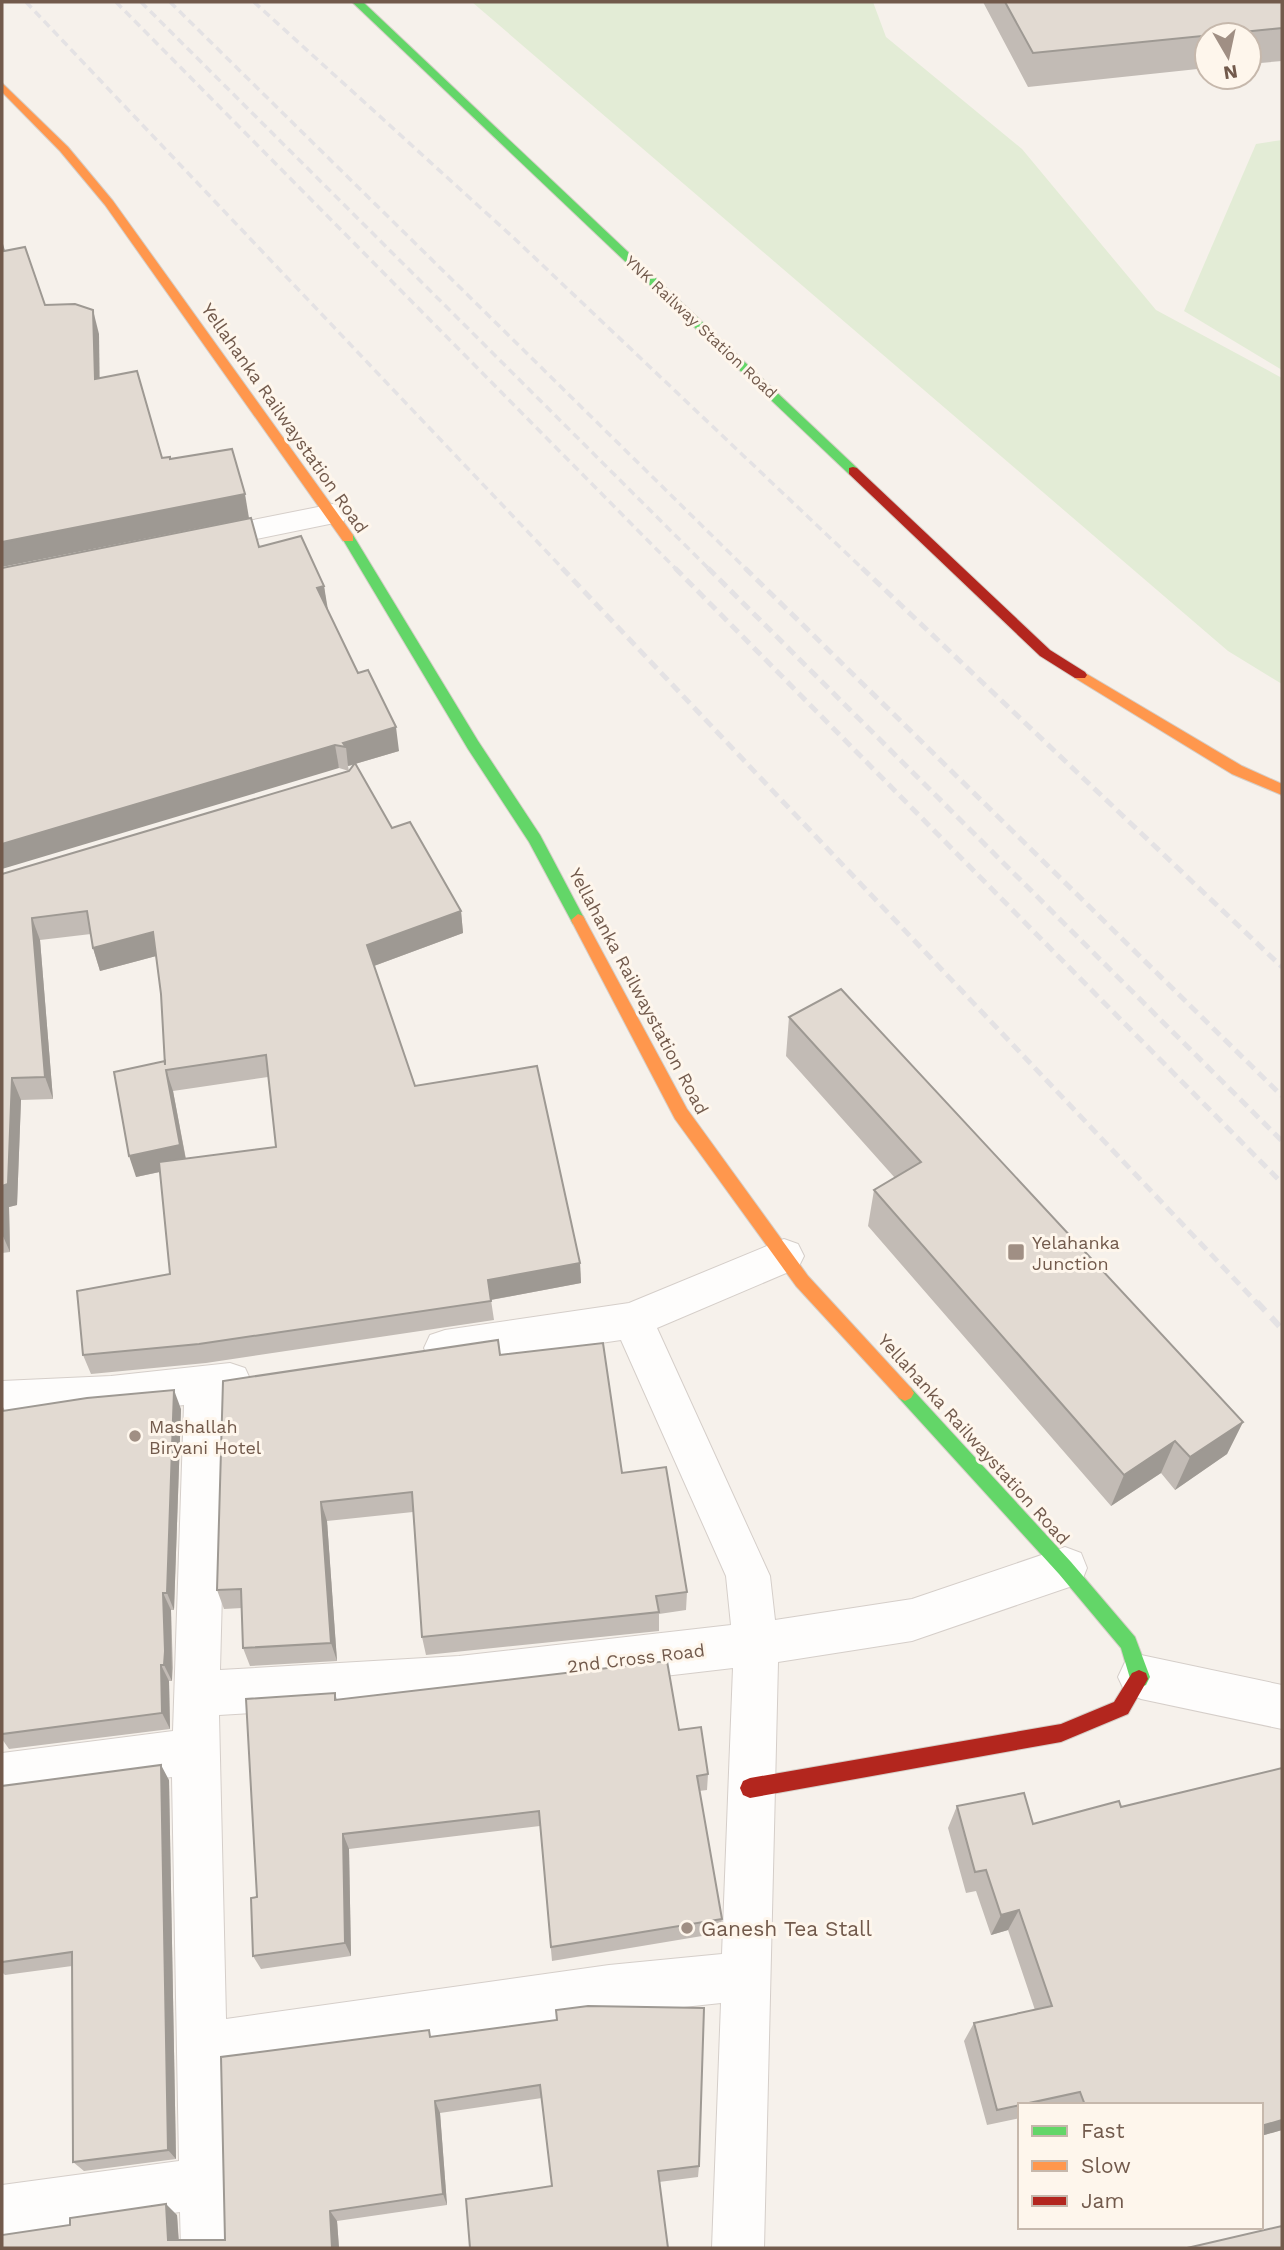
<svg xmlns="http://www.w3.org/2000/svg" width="1284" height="2250" viewBox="0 0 1284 2250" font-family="'Work Sans',sans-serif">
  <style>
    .green { fill: #e3ecd6 }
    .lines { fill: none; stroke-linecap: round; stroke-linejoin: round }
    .street-casing { stroke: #d5cec9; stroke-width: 2 }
    .fast-casing { stroke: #d5cec7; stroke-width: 2 }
    .slow-casing { stroke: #d5cec7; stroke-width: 2 }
    .jam-casing { stroke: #d5cec7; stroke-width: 2 }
    .street { fill: #fefdfc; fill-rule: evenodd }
    .fast { fill: #63d668; fill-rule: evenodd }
    .slow { fill: #ff974d; fill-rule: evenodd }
    .jam { fill: #b3261e; fill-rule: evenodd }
    .rail-far2 { stroke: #e4e2e4; stroke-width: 3.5; stroke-dasharray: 8 5; stroke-linecap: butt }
    .rail-far1 { stroke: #e4e2e4; stroke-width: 5; stroke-dasharray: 10 6; stroke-linecap: butt }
    .rail { stroke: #e4e2e4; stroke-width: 6; stroke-dasharray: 12 9; stroke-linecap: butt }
    .wall { fill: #c2bbb5; fill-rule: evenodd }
    .shaded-wall { fill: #9e9993 }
    .building { fill: #e2dad2; stroke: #9e9993; stroke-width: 2 }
    .poi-dot { fill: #a08f84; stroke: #fef6ec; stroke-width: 2.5 }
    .labels { text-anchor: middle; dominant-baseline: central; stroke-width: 6; stroke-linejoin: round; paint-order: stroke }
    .far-street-label { font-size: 16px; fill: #725a4c; stroke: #fef6ec }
    .street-label { font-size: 18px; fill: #725a4c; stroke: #fef6ec }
    .poi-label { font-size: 18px; fill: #725a4c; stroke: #fef6ec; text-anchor: start }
    .near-poi-label { font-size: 21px; fill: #725a4c; stroke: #fef6ec; text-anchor: start }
  </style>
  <rect width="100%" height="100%" fill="#f6f1eb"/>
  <g class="green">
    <path d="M472,2H873L886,37L1022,149L1156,310L1282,378V684L1228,651Z"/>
    <path d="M1282,140V370L1184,311L1256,144Z"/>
  </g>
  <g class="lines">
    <defs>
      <g id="street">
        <path d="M333,504L344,507L348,514L344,521L203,550L192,547L187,540L192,533L203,530Z"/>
        <path d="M784,1239L798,1244L804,1256L798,1268L657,1328L770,1576L775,1620L912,1599L1065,1547L1081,1553L1087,1568L1081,1583L912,1641L778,1662L764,2248H712L721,2003L609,2015L228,2068L233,2248H181L180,2212L2,2237V2185L179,2161L172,1777L2,1799V1753L173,1731L184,1405L111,1414L2,1419V1381L111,1376L230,1363L245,1368L251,1381L245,1394L227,1400L220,1670L459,1656L731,1625L726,1576L621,1340L445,1366L430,1361L424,1348L430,1335L445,1330L629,1303ZM733,1668L722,1954L609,1965L226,2019L219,1715L459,1700Z"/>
        <path d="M1141,1655L1282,1685V1729L1141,1699L1125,1692L1118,1677L1125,1662Z"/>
      </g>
      <g id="fast">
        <path d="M352,2H363L857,468V474H849Z"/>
        <path d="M348,534L353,535L478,741L540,835L585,920L583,924H573L529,842L468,749L342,538Z"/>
        <path d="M905,1385L911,1388L1071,1562L1135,1637L1150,1677L1146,1685L1139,1688L1132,1685L1121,1648L1059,1574L899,1398L896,1393L899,1388Z"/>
      </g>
      <g id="slow">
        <path d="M2,83L68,147L113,201L353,535V541H343L105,205L60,151L2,92Z"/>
        <path d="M1080,670L1242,766L1282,784V795L1232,774L1075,678L1073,675Z"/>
        <path d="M578,914L583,916L687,1109L808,1276L911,1388L914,1393L911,1398L905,1401L899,1398L796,1286L675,1119L571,920Z"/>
      </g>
      <g id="jam">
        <path d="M853,467L857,468L1050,650L1085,672L1087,675L1085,678H1075L1040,656L849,474V468Z"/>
        <path d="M1139,1670L1146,1673L1148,1679L1128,1714L1061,1742L750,1798L743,1795L740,1788L743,1781L750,1778L1061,1724L1114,1702L1132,1673Z"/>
      </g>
    </defs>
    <use href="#street" class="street-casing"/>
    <use href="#fast" class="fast-casing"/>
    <use href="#slow" class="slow-casing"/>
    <use href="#jam" class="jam-casing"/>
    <use href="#street" class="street"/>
    <use href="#fast" class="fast"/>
    <use href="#slow" class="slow"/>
    <use href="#jam" class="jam"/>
    <g class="rail-far2">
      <path d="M26,2L564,570"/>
      <path d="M116,2L677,570"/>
      <path d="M141,2L710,570"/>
      <path d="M170,2L747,570"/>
      <path d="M254,2L516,240L864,570"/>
    </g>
    <g class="rail-far1">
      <path d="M562,568L1258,1304"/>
      <path d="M675,568L1282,1183"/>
      <path d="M708,568L1282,1141"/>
      <path d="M745,568L1282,1096"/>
      <path d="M862,568L1282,967"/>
    </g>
    <path class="rail" d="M1257,1302L1282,1329"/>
  </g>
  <g class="wall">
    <path d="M983,2H1282V61L1249,64V35H1207V68L1028,87Z"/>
    <path d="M259,547L324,586L327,610L358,673L399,751L355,764L392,828L461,911L463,933L374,966L415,1086L580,1263L581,1283L491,1300L494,1320L206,1363L91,1374L83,1355L170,1274L160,1172L136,1177L165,1061L161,994L156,956L100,971L93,948L91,934L40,940L53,1099L21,1100L17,1205L9,1207L10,1252L2,1253V874L349,771L353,765L348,766L349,771L339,768ZM268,1077L276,1147L186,1159L173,1091Z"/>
    <path d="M789,1017L1243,1422L1227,1454L1175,1490L1161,1473L1111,1506L868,1226L874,1190L895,1178L786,1056Z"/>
    <path d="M500,1355L622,1473L687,1592L686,1610L659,1614V1631L426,1655L422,1637L413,1512L327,1521L337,1661L250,1666L243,1648L242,1608L224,1609L217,1590L223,1381Z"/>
    <path d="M2,1405L5,1411L181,1409L174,1610H171L173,1668L172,1681H169L170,1729L9,1749L2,1739Z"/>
    <path d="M335,1693L337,1700L679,1730L708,1774L707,1790L699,1791L722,1919L720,1933L552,1961L540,1826L349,1849L351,1956L261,1969L253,1956L257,1897Z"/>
    <path d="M1282,1768V2130L1261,2136V2105H1020V2118L987,2125L964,2041L974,2023L1035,2010L1008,1930L991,1935L976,1891L966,1893L948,1828L957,1806L1033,1824L1121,1807Z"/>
    <path d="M169,1780L176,2159L84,2171L73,2162L72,1966L5,1975L2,1972V1786Z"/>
    <path d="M557,2020L699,2166L698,2177L659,2182L552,2186L542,2098L440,2113L447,2205L337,2221L339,2248H2L177,2215L179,2240H225L431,2037Z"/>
  </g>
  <g class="shaded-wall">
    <path d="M93,310L99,334L100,403L95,379Z"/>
    <path d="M245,494L249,518L2,567V542Z"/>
    <path d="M324,586L328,610L321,612L317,588Z"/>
    <path d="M396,727L399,751L348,766L346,747L343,743Z"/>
    <path d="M335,745L339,768L2,869V844Z"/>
    <path d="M461,911L463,933L371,967L367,945Z"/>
    <path d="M32,918L40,940L53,1099L45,1077Z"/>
    <path d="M153,932L160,955L100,971L93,948Z"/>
    <path d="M166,1070L173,1091L187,1166L136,1177L129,1156Z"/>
    <path d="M12,1078L21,1100L17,1205L9,1207L10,1252L2,1234V1186Z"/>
    <path d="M580,1263L581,1283L490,1300L488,1280Z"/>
    <path d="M174,1390L181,1409L174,1610L167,1593Z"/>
    <path d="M1243,1422L1227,1454L1175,1490L1190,1457Z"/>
    <path d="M1175,1441L1161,1473L1111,1506L1124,1475Z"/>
    <path d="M321,1502L327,1521L337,1661L331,1643Z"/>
    <path d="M163,1593L171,1610L172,1681L164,1665Z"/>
    <path d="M161,1665L169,1681L170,1729L162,1713Z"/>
    <path d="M161,1765L169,1780L176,2159L168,2150Z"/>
    <path d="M343,1834L349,1849L351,1956L345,1943Z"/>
    <path d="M1019,1910L1008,1930L991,1935L1001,1915Z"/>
    <path d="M435,2101L440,2113L447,2205L443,2194Z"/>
    <path d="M1282,2120V2130L1261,2136V2126Z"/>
    <path d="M166,2204L177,2215L179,2248L168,2240Z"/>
    <path d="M330,2211L337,2221L339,2248H332Z"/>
  </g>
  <g class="building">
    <path d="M1005,2H1282V28L1033,53Z"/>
    <path d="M2,244L4,251L25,247L45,305L75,304L93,310L95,379L137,371L162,458L170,457V459L232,449L245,494L2,542Z"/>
    <path d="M251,518L259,547L301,536L324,586L317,588L358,673L368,670L396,727L343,743L346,747L335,745L2,844V568Z"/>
    <path d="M355,763L392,828L410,822L461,911L367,945L415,1086L537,1066L580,1263L488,1280L491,1301L199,1344L83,1355L77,1291L170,1274L159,1162L276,1147L266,1055L166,1070L180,1145L129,1156L114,1072L165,1061V1065L161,994L153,932L93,948L87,911L32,918L45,1077L12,1078L8,1184L2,1186V874L349,771Z"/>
    <path d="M841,989L1243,1422L1190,1457L1175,1441L1124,1475L874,1190L921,1162L789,1017Z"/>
    <path d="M498,1340L500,1355L603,1343L622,1473L666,1467L687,1592L656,1596L659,1612L422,1637L412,1492L321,1502L331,1643L243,1648L241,1589L217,1590L223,1381Z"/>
    <path d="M174,1390L167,1593H163L165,1651L164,1665H161L162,1713L2,1734V1411L87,1398Z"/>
    <path d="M667,1661L679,1730L701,1727L708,1774L697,1776L722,1919L551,1947L539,1811L343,1834L345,1943L253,1956L251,1898L257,1897L246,1699L335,1693V1700Z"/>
    <path d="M161,1765L168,2150L73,2162L72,1952L2,1962V1786Z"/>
    <path d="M1282,1768V2120L1261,2126V2105H1085L1080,2092L997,2110L974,2023L1052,2006L1019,1910L1001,1915L986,1870L975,1872L957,1806L1024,1793L1033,1824L1119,1801L1121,1807Z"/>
    <path d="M588,2006L704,2008L699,2166L658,2171L668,2248H470L466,2199L552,2186L540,2085L435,2101L443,2194L330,2211L332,2248H2V2235L70,2225V2218L166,2204L168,2240H225L221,2057L429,2030L430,2037L557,2020L556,2010Z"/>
    <path d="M1282,2226V2248H1187Z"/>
  </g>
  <g class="poi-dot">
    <rect x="1007" y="1243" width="18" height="18" rx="3.5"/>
    <circle cx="135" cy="1436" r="7"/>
    <circle cx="687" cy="1928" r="7"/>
  </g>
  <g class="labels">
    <g class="far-street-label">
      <text transform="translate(701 327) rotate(43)">YNK Railway Station Road</text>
    </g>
    <g class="street-label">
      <text transform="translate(285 418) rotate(55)">Yellahanka Railwaystation Road</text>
      <text transform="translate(639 991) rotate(62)">Yellahanka Railwaystation Road</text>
      <text transform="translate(974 1439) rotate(48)">Yellahanka Railwaystation Road</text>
      <text transform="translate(636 1658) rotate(-7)">2nd Cross Road</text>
    </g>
    <g class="poi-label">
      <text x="1032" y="1242">Yelahanka<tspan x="1032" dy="21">Junction</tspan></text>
      <text x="149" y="1426">Mashallah<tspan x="149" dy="21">Biryani Hotel</tspan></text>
    </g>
    <g class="near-poi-label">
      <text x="701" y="1928">Ganesh Tea Stall</text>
    </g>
  </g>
  <rect width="1284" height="2250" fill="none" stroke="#725a4c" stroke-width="7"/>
  <rect x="1018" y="2103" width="245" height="126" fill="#fef6ec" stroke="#c6b8ac" stroke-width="2"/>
  <rect x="1032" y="2126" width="35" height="10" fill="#63d668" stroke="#c6b8ac" stroke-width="2"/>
  <text x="1081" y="2138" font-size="21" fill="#725a4c">Fast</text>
  <rect x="1032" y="2161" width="35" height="10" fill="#ff974d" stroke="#c6b8ac" stroke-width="2"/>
  <text x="1081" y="2173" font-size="21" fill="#725a4c">Slow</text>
  <rect x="1032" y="2196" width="35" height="10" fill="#b3261e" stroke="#c6b8ac" stroke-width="2"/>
  <text x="1081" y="2208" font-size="21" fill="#725a4c">Jam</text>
  <g transform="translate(1228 56) rotate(171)"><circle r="33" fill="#fef6ec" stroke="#c6b8ac" stroke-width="2"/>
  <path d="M0-5L12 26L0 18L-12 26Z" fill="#a08f84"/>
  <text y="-10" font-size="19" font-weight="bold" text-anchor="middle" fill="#725a4c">N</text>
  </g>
</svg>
